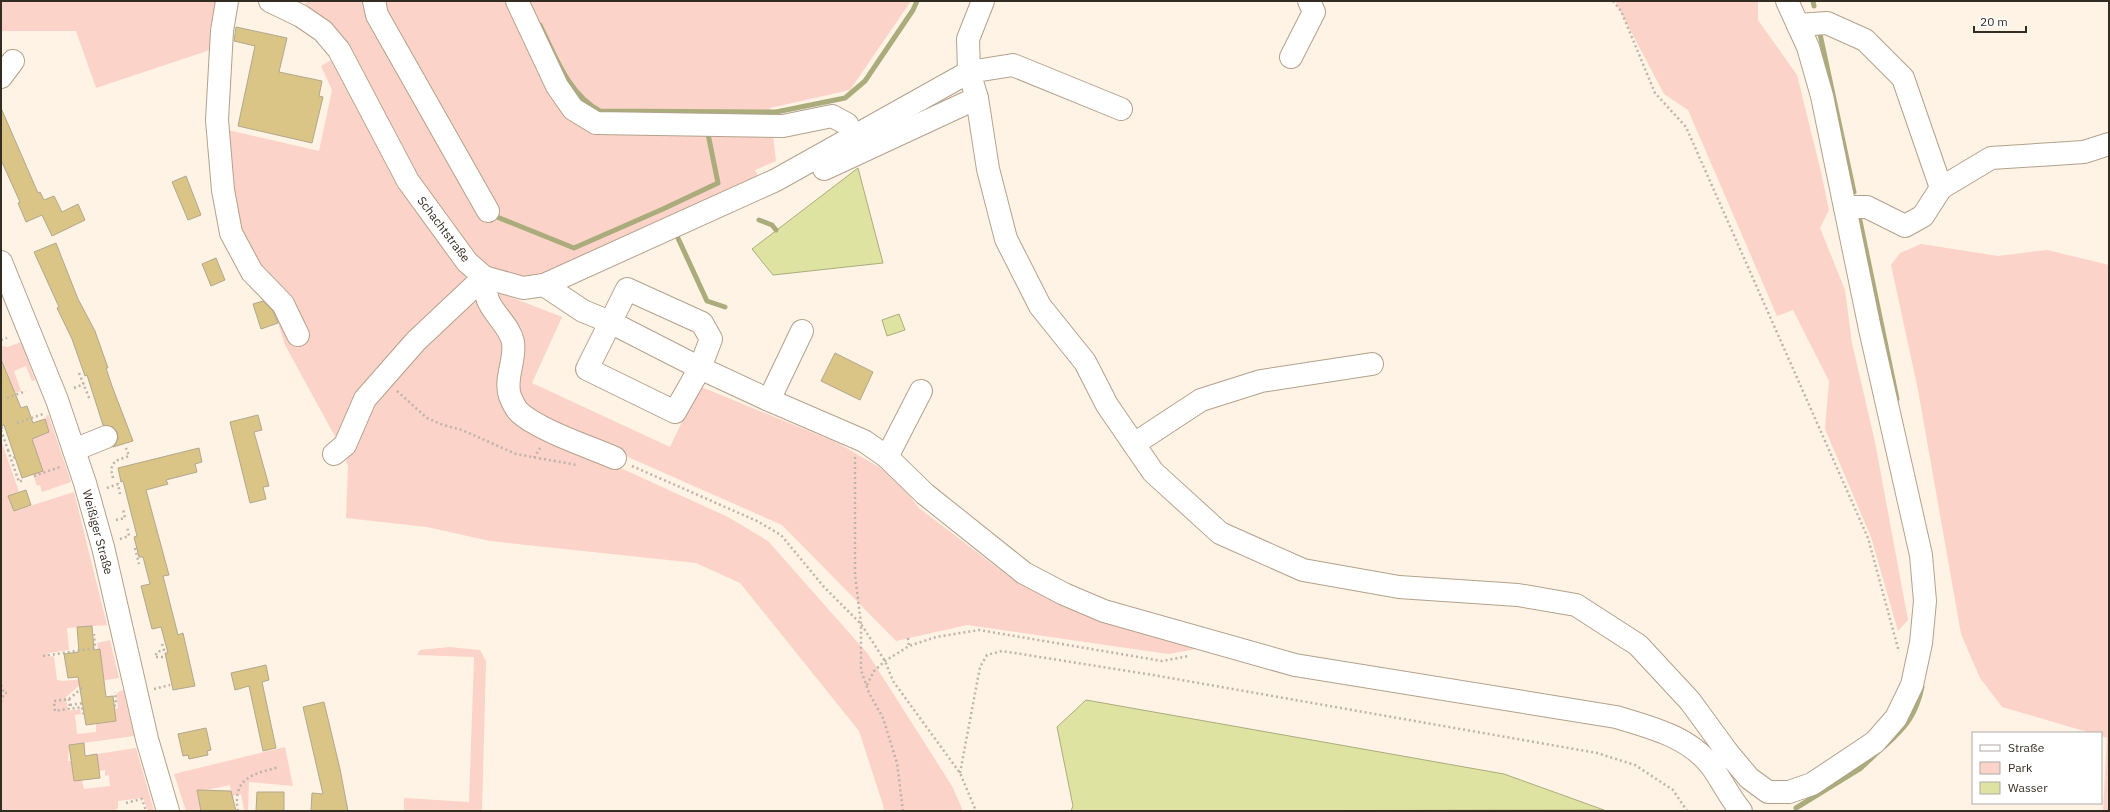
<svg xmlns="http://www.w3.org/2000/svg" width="2110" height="812" viewBox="0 0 2110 812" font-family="'IBM Plex Sans',sans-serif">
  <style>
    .green { fill: #fcd3c8 }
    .water { fill: #dee3a2; stroke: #abac7c }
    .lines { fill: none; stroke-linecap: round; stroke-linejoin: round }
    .stream { stroke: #abac7c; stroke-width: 5 }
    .building { fill: #dac586; stroke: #b0a88e }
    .minor-casing { stroke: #b3a18b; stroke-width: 24 }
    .path { stroke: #bdb3a7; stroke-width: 2.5; stroke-dasharray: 2 3; stroke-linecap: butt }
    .minor { stroke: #fff; stroke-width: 22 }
    .labels { text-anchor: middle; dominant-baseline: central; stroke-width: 3; stroke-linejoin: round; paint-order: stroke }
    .street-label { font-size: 12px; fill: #332c23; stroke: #fff }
  </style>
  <rect width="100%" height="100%" fill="#fef3e5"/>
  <g class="green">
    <path d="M1,1H220L213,49L96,88L76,31H1Z"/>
    <path d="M308,1H369L385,9L383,1H911L850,90L770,108L776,161L755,170L759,178L542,276L526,279L497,272L474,255L422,187L304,5Z"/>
    <path d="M1615,1H1758V20L1797,75L1821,172L1829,210L1820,228L1845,290L1852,343L1875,442L1908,620L1898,631L1871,537L1825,429L1829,381L1793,310L1777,316L1688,110L1664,94Z"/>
    <path d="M333,59L466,273L464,285L338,442L285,345L270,297L226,237L228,130L319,151L332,90L321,66Z"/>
    <path d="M1921,244L1998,256L2047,250L2109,265V811H2103L2107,738L2101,736V733H2091L2002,707L1980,678L1961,634L1918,390L1891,265L1900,253Z"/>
    <path d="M498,292L562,317L532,383L670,447L699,386L838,443L894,476L919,508L1016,582L1097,619L1202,648L1168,654L967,625L896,641L782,525L619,453L614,465L728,517L768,541L868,654L952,786L963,811H884L883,805L859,731L740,583L696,563L490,541L427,527L346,518L348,466L346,461L371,406L393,378L475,296Z"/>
    <path d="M21,342L35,380L32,381L26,366L14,371L21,391L15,393L1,356V346L8,347Z"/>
    <path d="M48,414L71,482L42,492L40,485L37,486L33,474L30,435H42L49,432L45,419Z"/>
    <path d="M1,440L19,492L8,496L14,511L74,492L107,625L67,628L69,650L48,653V657L54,656L57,680L63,681L83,679L98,650L97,643L110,640L119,678L81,684L66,697L68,711L80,709L81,714L75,715L77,734L96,732V724L116,721L114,709L118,708L116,695L118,692L123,690L134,736L69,745L68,761H71L74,781L82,780L84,789L110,786L109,775L105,776V770L99,771L97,754L136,748L154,811H148L143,798L118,801V808L114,811H1Z"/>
    <path d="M449,647L480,650L486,661L482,811H404V798L469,802L474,657L417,655L420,650Z"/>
    <path d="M285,747L293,786L249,782L248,811H241L244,810L241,794L232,796L230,785L197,792L201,811H186L174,774Z"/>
  </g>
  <g class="water">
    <path d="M858,168L883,263L773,275L752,249Z"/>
    <path d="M899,314L905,330L887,336L882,320Z"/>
    <path d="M1086,700L1504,774L1604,810L1071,811L1073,806L1057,727Z"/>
  </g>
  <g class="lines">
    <g class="stream">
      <path d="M1813,1L1814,6"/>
      <path d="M540,25C555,55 568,94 600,111L776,112L845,98L865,81L913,10L917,1"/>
      <path d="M1820,34L1854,192"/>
      <path d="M494,212L497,217L574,248L663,209L718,183L708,134"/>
      <path d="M1859,216L1897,399"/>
      <path d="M759,220L772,225L776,230"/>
      <path d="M677,236L707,301L725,307"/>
      <path d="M1885,746C1906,727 1916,715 1922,687"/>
      <path d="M1796,808L1861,768L1879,751"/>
    </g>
  </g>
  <g class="building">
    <path d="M236,27L287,38L279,72L322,81L319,96L323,97L312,143L238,126L255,46L234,41Z"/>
    <path d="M1,108L38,193L40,192L44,200L54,196L62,212L78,204L85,220L52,236L42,215L26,222L18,203L20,202L1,160Z"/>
    <path d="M186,176L201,215L188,220L172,182Z"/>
    <path d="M56,243L78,299L95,331L108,368H106L112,386L133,441L113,447L118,439L117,432L113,427L103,425L87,375L85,376L72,339L57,308L59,307L34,252Z"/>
    <path d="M216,258L225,280L211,286L202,264Z"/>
    <path d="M263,301L273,311L278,323L261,329L253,304Z"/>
    <path d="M835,353L873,372L860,400L821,381Z"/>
    <path d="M1,359L21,408L27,406L33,423L45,419L49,432L32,439L43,471L22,478L4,425L1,426Z"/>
    <path d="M258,415L262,430L254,432L269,486L263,487L266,499L250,503L230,422Z"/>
    <path d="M199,448L202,462L195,464L197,472L166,480L168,484L146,490L169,575L163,576L178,635L183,633L195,686L173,690L165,653H168L161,627L152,629L141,586L150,584L143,557H139L134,537L137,536L123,481L121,482L118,468Z"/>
    <path d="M26,490L31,505L14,511L8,496Z"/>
    <path d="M92,626L94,650L100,649L106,697L113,696L116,721L86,725L78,677L68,678L64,654L79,652L77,627Z"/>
    <path d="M266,665L269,680L262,682L276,748L263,751L249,686L235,690L231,673Z"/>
    <path d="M324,702L340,769L348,811H311L312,793L323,794L303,707Z"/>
    <path d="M206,728L211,750L207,751L208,755L189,759L188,755L183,756L178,734Z"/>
    <path d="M84,743L85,756L97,754L100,778L74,781L69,745Z"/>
    <path d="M197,790L231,791L236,811H201Z"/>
    <path d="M257,792H284V811H256Z"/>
  </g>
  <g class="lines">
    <defs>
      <g id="minor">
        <path d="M227,1L222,31L217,120L223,190L231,233L252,272L283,304L298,335"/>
        <path d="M270,1L301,16L323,31L339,50L408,181L467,262L484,277L523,288L544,285L776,180L969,72L968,39L983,1"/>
        <path d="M374,1L377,15L488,211"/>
        <path d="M517,1L557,86L573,109L596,123L783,126L832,116L847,124L854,137"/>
        <path d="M1798,25L1827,23L1865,40L1903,78L1941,188"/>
        <path d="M1291,57L1314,12L1309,1"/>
        <path d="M1,77L13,61"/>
        <path d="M1121,109L1013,65L969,72L977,98L988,169L1006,239L1040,306L1085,362L1107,405L1153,472L1220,533L1303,570L1399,587L1518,595L1576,605L1638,645L1690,701L1728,753"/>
        <path d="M824,169L977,98"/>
        <path d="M1845,207H1867L1905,226L1923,216L1941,188L1991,158L2084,152L2109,144"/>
        <path d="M1,262L57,400L85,483L103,547L147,739L168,811"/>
        <path d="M484,277C485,287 485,297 491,306C498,318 510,328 513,342C516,360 504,379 510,396C512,401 516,409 519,412C538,430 590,447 615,458"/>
        <path d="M544,285L583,311L610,322L700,368L769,400L864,441L887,457L925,494L1024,573L1064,594L1104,611L1295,665L1616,717C1650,727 1690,737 1712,767C1722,781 1730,798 1741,811"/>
        <path d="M627,289L702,323L711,339L700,368L675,412L587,369Z"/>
        <path d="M769,400L802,331"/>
        <path d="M1134,444L1201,400L1261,381L1372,364"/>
        <path d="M74,450L106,437"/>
        <path d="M334,454L345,445L365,399L416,341L484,277"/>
        <path d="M887,457L921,391"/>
        <path d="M1717,761L1728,753L1749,778L1768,792H1789L1812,784L1875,742L1896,718L1912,685L1921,643L1925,601L1921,555L1870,329L1822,96L1808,47L1787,1"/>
      </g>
    </defs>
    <use href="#minor" class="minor-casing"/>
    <g class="path">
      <path d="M1613,1L1621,11L1655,93L1686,127L1868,538L1899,652"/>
      <path d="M1,340L7,338"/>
      <path d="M79,373L90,400"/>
      <path d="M74,388L84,384"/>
      <path d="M397,391L427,418L443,425L462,430L516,454L577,465"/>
      <path d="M7,398L26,391"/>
      <path d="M17,423L43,414"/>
      <path d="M1,428L4,427"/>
      <path d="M1,430L8,450L11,449"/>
      <path d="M8,450L11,459"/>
      <path d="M15,457L11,459L19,482L23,480"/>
      <path d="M855,457V575L861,624V670L869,693L883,718L897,763L903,811"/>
      <path d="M534,458L540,448"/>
      <path d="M632,466L757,521L781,535L824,587L861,624L885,661L893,681L960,773L976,811"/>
      <path d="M34,476L60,467"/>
      <path d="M113,478L111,469L115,461L129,456L126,448"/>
      <path d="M107,488L118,484L120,494"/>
      <path d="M116,520L125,518L123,509"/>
      <path d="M120,539L129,536L127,526"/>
      <path d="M135,548L139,564"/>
      <path d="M908,638L909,646"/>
      <path d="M162,644L164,650L157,652L155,657H164"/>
      <path d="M43,656L95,648L94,634"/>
      <path d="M1,685L4,693H7"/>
      <path d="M867,685L874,671L885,661L909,646L936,637L979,630L1162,661L1189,656"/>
      <path d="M82,688L69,699L54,701L55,711L82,707L84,717"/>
      <path d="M154,689L170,685"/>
      <path d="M69,699L70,709"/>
      <path d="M1,702L4,693"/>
      <path d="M70,705L83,703"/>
      <path d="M114,706L116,705L115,692"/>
      <path d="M960,773L980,667L987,655L1002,651L1153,675L1597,753L1635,765L1673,790L1687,811"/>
      <path d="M126,803L142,799L146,811"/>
      <path d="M238,811C232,778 253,774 279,767"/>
    </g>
    <use href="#minor" class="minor"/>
  </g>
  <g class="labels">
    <g class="street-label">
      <text transform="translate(444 229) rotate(53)">Schachtstraße</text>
      <text transform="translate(98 532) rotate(75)">Weißiger Straße</text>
    </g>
  </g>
  <rect width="2110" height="812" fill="none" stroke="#332c23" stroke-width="4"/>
  <rect x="1972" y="732" width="130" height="72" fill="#ffffff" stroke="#adaba7"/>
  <rect x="1980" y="745" width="20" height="6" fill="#ffffff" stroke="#adaba7"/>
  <text x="2008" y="752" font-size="12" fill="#332c23">Straße</text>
  <rect x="1980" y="762" width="20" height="12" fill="#fcd3c8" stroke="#adaba7"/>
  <text x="2008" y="772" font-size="12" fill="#332c23">Park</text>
  <rect x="1980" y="782" width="20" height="12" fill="#dee3a2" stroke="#adaba7"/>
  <text x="2008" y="792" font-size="12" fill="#332c23">Wasser</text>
  <path d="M1974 26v6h52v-6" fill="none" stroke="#332c23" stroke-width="2"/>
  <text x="1980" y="26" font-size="12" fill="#332c23" stroke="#ffffff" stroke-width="3" paint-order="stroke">20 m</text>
</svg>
